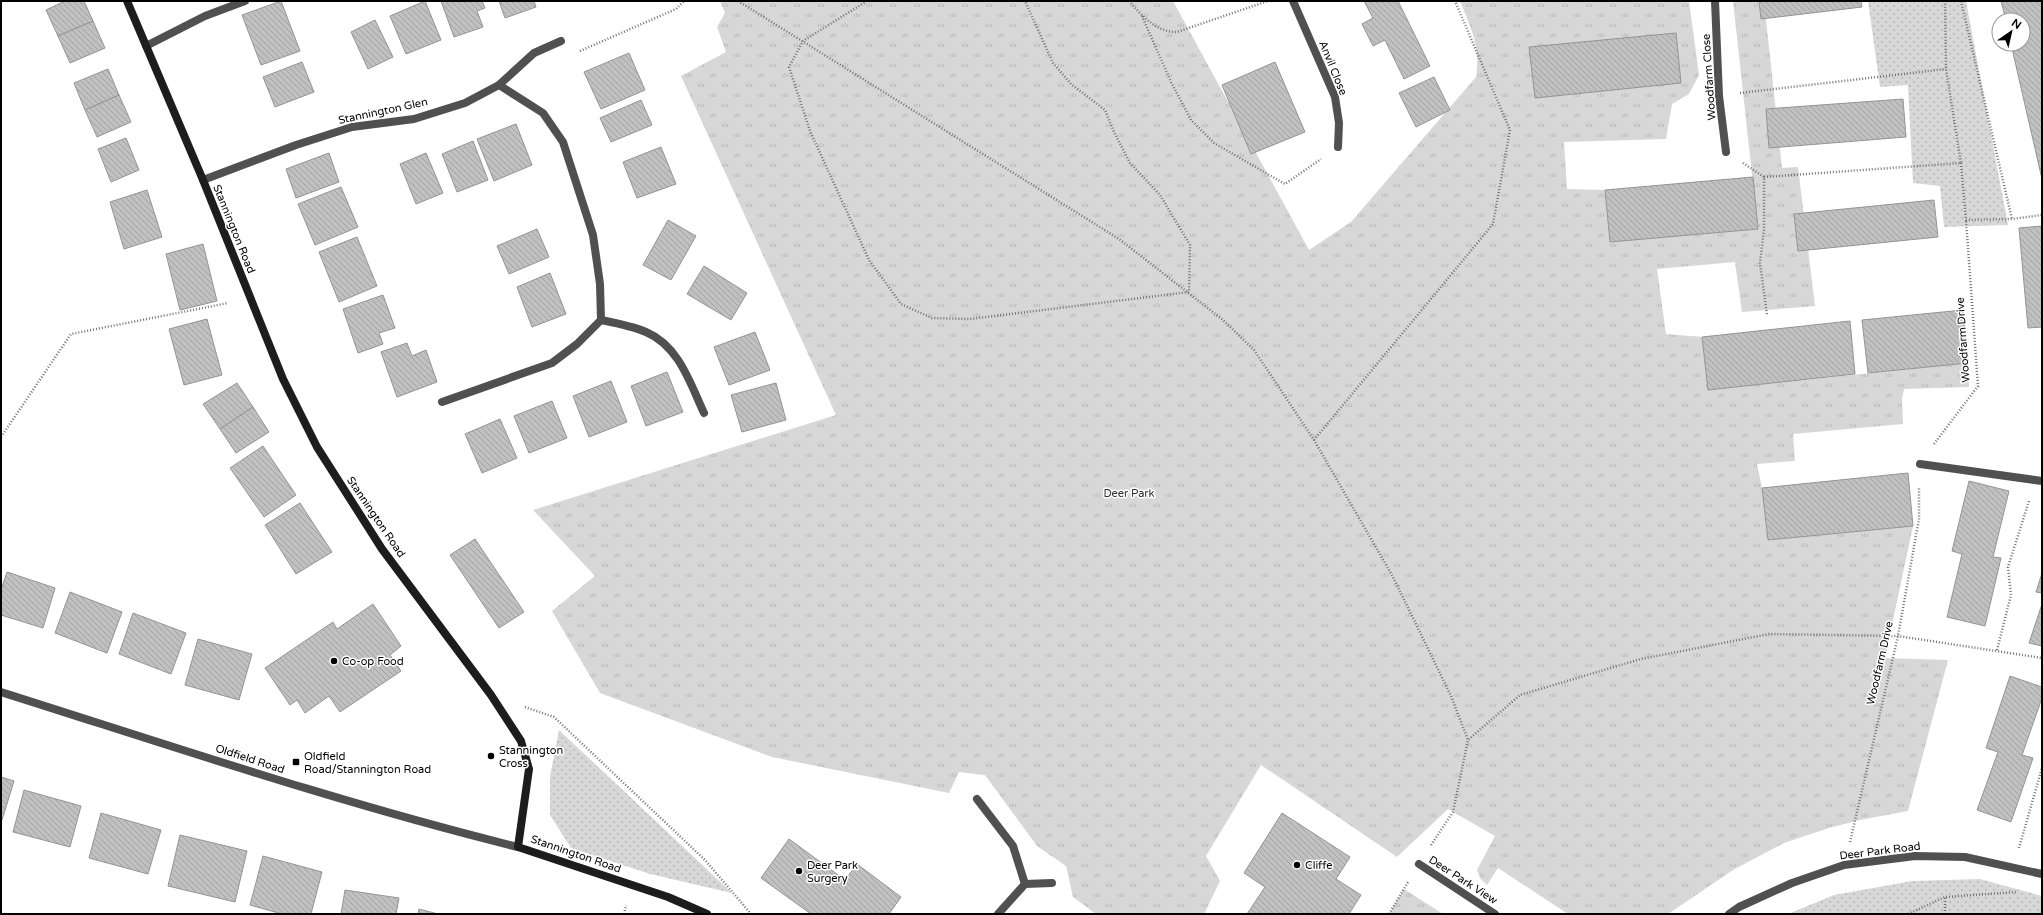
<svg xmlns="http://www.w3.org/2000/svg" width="2043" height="915" viewBox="0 0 2043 915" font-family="'Varela Round',sans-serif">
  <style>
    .grass { fill: url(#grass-dots) }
    .park { fill: url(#park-tufts) }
    .building { fill: url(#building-back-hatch); stroke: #949494 }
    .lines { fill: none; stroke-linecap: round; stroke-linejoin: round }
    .path { stroke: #727272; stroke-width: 2.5; stroke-dasharray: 1 2; stroke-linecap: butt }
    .lane { stroke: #505050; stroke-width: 8 }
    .street { stroke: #505050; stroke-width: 8 }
    .secondary { stroke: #1d1d1d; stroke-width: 8 }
    .poi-dot { fill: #000; stroke: #fff; stroke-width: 1.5 }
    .labels { text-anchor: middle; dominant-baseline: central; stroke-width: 3; stroke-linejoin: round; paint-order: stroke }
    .street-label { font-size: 11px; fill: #000; stroke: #fff }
    .park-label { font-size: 11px; fill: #2e2e2e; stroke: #fff }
    .poi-label { font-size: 11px; fill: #000; stroke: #fff; text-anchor: start }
  </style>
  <defs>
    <pattern id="grass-dots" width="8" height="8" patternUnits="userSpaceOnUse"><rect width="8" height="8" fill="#d7d7d7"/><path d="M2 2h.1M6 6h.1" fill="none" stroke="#b7b7b7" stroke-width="1.8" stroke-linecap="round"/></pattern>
    <pattern id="park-tufts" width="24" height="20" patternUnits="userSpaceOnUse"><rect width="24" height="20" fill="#d7d7d7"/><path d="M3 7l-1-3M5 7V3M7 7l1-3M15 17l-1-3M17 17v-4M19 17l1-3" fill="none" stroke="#b7b7b7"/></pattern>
    <pattern id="building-back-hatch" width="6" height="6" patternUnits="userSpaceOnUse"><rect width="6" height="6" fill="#c0c0c0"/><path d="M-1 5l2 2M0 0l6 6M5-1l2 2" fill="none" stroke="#a3a3a3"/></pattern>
  </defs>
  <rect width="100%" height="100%" fill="#fff"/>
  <g class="grass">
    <path d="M1868,1H1966L2008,225L1944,227L1940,186L1913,183L1908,85L1880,87Z"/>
    <path d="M559,730L732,893L650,874L571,848L550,815V777Z"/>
    <path d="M1980,879L2042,896V914H1788L1834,895L1912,881Z"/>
  </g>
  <g class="park">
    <path d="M720,1H1173L1309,250L1351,222L1476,77C1481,46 1471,29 1460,1H1689L1699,75L1689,94L1672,104L1666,139L1564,142L1567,189L1605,190L1610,242L1758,229L1733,1H1764L1782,168L1798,167L1815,306L1742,312L1735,262L1657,269L1666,334L1702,337L1708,390L1968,363L1969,387L1904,389L1902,399L1903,424L1793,434L1795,461L1757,464L1762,488L1768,540L1913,526L1885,658L1948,660L1908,811L1860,820L1829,828L1784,843L1733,870L1668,914H1568L1498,868L1487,885L1480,878L1477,870L1495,836L1448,809L1397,857L1261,765L1206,856L1220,881L1204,914H1096L1073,897L1066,866L1037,846L985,775L959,772L949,793L772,757L600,693L552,611L595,576L533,510L836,415L681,76L726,52L717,27L725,13Z"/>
    <path d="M1404,889L1443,914H1389Z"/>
  </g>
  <g class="building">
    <path d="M65,1H84L93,21L58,36L46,10Z"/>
    <path d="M281,1L300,51L261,65L242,15Z"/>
    <path d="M425,1L441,40L406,54L390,16Z"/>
    <path d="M441,1H482L485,8L477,11L483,27L454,37Z"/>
    <path d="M499,1H534L536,7L505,18Z"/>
    <path d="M1364,1H1398L1430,66L1404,79L1385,40L1373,46L1362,24L1373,18Z"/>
    <path d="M1759,1H1861L1862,7L1761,19Z"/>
    <path d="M2001,1H2042V179L2011,44H2023V20H2006Z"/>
    <path d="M375,20L393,57L368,69L351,32Z"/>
    <path d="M93,21L105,48L70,63L58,36Z"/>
    <path d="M1676,33L1681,83L1535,98L1529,47Z"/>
    <path d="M629,53L645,90L601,109L584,72Z"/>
    <path d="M302,62L314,92L275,107L263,77Z"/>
    <path d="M1275,62L1305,132L1251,154L1222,85Z"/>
    <path d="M108,69L119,95L85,110L74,83Z"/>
    <path d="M1434,77L1450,110L1416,127L1399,93Z"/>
    <path d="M119,95L131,122L97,137L85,110Z"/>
    <path d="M1903,99L1906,137L1769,148L1766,109Z"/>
    <path d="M641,100L652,125L611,142L600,118Z"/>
    <path d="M516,124L532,165L494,181L477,139Z"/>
    <path d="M126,138L139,170L111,182L98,149Z"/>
    <path d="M473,141L488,180L457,192L442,154Z"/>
    <path d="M661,147L676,184L637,198L623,162Z"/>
    <path d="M329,153L339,182L296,198L286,169Z"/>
    <path d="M426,153L443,193L416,204L400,164Z"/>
    <path d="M1753,177L1758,229L1610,242L1605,190Z"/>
    <path d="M341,187L358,227L315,245L298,204Z"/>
    <path d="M147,190L162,237L124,249L110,202Z"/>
    <path d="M1934,200L1938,237L1798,251L1794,214Z"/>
    <path d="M668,220L696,236L671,280L643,265Z"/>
    <path d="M2042,226V327L2028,328L2019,228Z"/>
    <path d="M537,229L549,257L509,274L497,246Z"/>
    <path d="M357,237L377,286L339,302L319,252Z"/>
    <path d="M203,244L217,301L180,310L166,254Z"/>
    <path d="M704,266L747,293L731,320L687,294Z"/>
    <path d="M550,273L566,314L532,327L517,287Z"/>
    <path d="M383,295L395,328L379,333L383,344L358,353L343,309Z"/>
    <path d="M1963,310L1968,363L1868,373L1862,320Z"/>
    <path d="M207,319L222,375L184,385L169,329Z"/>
    <path d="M1850,321L1855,374L1708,390L1702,337Z"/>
    <path d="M755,332L770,370L729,385L714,347Z"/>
    <path d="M407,343L412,356L426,350L437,382L397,397L381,352Z"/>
    <path d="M667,372L683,412L646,426L631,386Z"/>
    <path d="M611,381L627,422L589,437L573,396Z"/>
    <path d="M237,383L253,407L220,429L203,404Z"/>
    <path d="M776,383L786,420L742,432L731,395Z"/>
    <path d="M552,401L567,438L529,453L514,416Z"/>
    <path d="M253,407L269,432L236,453L220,429Z"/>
    <path d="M500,419L517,458L482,473L465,434Z"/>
    <path d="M263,446L296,495L264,517L230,468Z"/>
    <path d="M1908,473L1913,526L1768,540L1762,488Z"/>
    <path d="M1969,481L2009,491L1993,557L2001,558L1985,626L1947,617L1962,554L1952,551Z"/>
    <path d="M300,503L332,552L296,574L265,525Z"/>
    <path d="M475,539L524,612L499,628L450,555Z"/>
    <path d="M7,572L55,588L43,628L1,615V590Z"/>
    <path d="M2042,573V593L2036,592Z"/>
    <path d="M70,592L122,612L107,653L55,633Z"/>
    <path d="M373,604L401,646L390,655L401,671L340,712L329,696L305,713L297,700L290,705L265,668L333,622L337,629Z"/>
    <path d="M2042,604V646L2029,643Z"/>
    <path d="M133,613L186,633L171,674L119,654Z"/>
    <path d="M198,639L252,654L239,700L185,685Z"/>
    <path d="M2010,676L2042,687V698L2022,755L2033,758L2011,822L1977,810L1998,752L1986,748Z"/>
    <path d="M1,777L14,781L2,820H1Z"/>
    <path d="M24,790L81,806L70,847L13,832Z"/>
    <path d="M101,813L161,830L148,874L89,858Z"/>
    <path d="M1282,813L1350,857L1336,879L1361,895L1349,914H1247L1265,887L1244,873Z"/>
    <path d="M180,835L247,851L235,902L168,886Z"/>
    <path d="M789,839L845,880L857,864L901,897L889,914H811L761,878Z"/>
    <path d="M263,856L322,872L311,914H282L250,905Z"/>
    <path d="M345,890L399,898L396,914H341Z"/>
    <path d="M419,909L438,914H418Z"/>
  </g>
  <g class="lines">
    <g class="path">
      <path d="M738,1L1119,239L1223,320L1254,350L1314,440L1393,577L1451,696L1468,740"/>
      <path d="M867,1L803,41L789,67L810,131L869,260L901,304L932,318L970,319L1189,292L1190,245L1160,195L1130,163L1114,132L1105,110L1071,84L1053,63L1025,1"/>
      <path d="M1129,1C1142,16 1156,32 1177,32L1268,1"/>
      <path d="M1961,1L2012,219"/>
      <path d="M1142,16L1171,82L1191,120L1214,143L1285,184L1321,159"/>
      <path d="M580,51L676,9L684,1"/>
      <path d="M1740,93L1946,69"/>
      <path d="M1743,163L1764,177V230L1760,263L1767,315"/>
      <path d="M1961,163L1966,220L2012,219L2042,215"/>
      <path d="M1764,177L1961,163L1946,69L1945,1"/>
      <path d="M1,437L71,334L228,303"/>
      <path d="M1314,440L1493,224L1510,130L1455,1"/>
      <path d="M1934,444L1978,386L1966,220"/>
      <path d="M1997,650L2011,595L2008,567L2029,501"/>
      <path d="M525,707L554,717L705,860L751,914"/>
      <path d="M1850,842L1898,636L1919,519V487"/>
      <path d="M1431,845L1453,812L1468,740L1520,695L1641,659L1769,634L1898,636L2042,658"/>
      <path d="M2019,848L2042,768"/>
      <path d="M624,914L626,905"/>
      <path d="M1389,914L1408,882"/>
      <path d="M1908,914L1945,897"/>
      <path d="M1945,914V897L2016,892"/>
    </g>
    <g class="lane">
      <path d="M146,46L205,16L245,1"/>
      <path d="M442,402L552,363L577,344L601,320C616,323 632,326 646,332C679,346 690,383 704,413"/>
    </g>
    <g class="street">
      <path d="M1293,1L1335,97L1339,123L1338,147"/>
      <path d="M1715,1L1719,96L1726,152"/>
      <path d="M499,85L534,53L561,41"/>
      <path d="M203,180L296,145L352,127L414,119L465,103L499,85L543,113L563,142L593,235L600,284L601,320"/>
      <path d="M1920,464L2042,481"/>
      <path d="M1,692C172,746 343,804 518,847"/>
      <path d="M977,799L1013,846L1025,884L998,914"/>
      <path d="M1419,864L1495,914"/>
      <path d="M1025,884L1052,883"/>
      <path d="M1729,914L1739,907L1792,883L1844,865L1915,856L1965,857L2042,874"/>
    </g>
    <path class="secondary" d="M127,1L203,180L283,379L317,447L382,549L491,695L521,741L529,769L518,847L668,897L707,914"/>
  </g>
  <g class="poi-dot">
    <circle cx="334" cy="661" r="4"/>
    <circle cx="491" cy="756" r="4"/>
    <rect x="292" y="758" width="8" height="8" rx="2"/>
    <circle cx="1297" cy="865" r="4"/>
    <circle cx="799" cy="871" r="4"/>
  </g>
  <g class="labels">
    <g class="street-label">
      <text transform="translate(1333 68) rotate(68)">Anvil Close</text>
      <text transform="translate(1709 77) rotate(-94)">Woodfarm Close</text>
      <text transform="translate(383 111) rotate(-12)">Stannington Glen</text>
      <text transform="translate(234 229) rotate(68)">Stannington Road</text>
      <text transform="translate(1963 340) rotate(-94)">Woodfarm Drive</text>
      <text transform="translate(376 517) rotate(56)">Stannington Road</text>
      <text transform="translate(1880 663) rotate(-77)">Woodfarm Drive</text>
      <text transform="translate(250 759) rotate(18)">Oldfield Road</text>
      <text transform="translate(1880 851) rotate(-7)">Deer Park Road</text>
      <text transform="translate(576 854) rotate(19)">Stannington Road</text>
      <text transform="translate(1463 880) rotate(33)">Deer Park View</text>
    </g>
    <g class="park-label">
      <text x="1129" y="493">Deer Park</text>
    </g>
    <g class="poi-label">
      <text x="342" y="661">Co-op Food</text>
      <text x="499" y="750">Stannington<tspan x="499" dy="13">Cross</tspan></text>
      <text x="304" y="756">Oldfield<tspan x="304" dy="13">Road/Stannington Road</tspan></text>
      <text x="807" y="865">Deer Park<tspan x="807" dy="13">Surgery</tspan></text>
      <text x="1305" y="865">Cliffe</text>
    </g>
  </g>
  <rect width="2043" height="915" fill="none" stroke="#000000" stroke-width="4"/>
  <g transform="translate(2011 32) rotate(34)"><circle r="19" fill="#ffffff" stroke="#999999"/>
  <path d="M0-3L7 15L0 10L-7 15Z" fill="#000000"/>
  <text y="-6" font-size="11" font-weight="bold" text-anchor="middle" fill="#000000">N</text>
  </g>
</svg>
